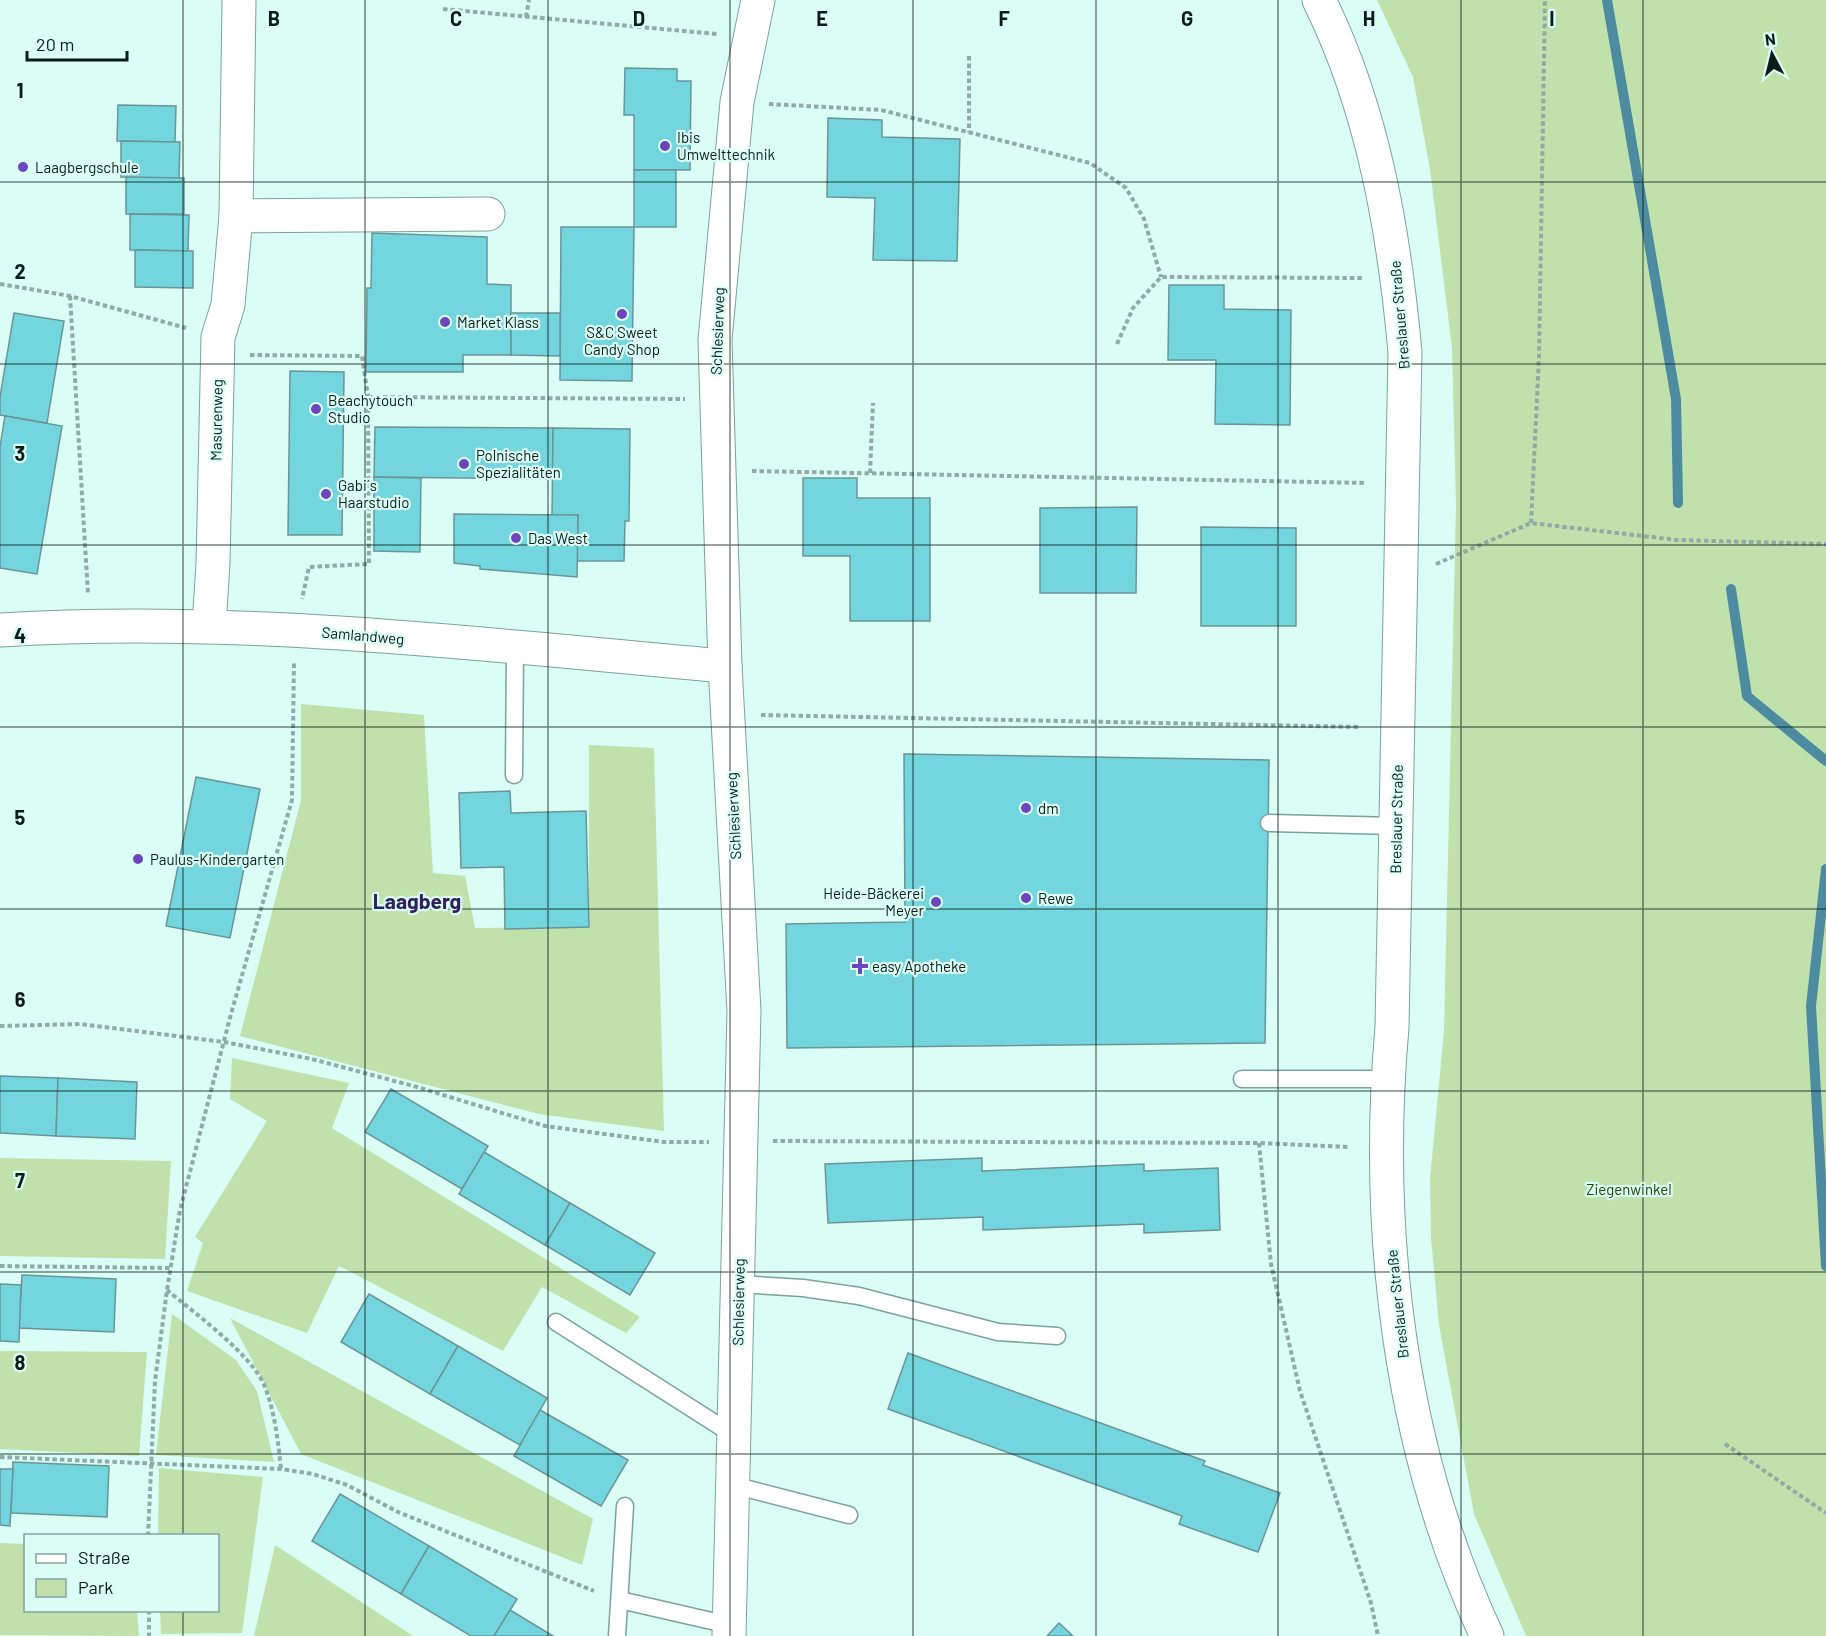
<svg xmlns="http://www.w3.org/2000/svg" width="1826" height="1636" viewBox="0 0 1826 1636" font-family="Barlow,sans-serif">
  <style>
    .green { fill: #c0e1ac }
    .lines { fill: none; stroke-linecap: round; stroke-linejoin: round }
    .stream { stroke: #4c8ba0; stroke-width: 10 }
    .building { fill: #73d5de; stroke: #6a9598; stroke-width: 1.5 }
    .lane-casing { stroke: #7aa39a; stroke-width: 19 }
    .street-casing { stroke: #7aa39a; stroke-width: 35 }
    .secondary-casing { stroke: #7aa39a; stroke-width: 35 }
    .path { stroke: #8faba5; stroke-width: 4; stroke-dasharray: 4.5 3; stroke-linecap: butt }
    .lane { stroke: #fff; stroke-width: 16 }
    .street { stroke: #fff; stroke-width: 33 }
    .secondary { stroke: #fff; stroke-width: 33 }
    .grid { fill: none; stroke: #0b1b18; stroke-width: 1.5; stroke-opacity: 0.55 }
    .poi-dot { fill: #6c45bd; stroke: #dafdf5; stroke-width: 2 }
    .labels { text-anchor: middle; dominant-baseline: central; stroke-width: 4.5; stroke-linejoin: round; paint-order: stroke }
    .poi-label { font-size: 15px; fill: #0b1b18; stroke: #dafdf5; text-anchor: start }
    .street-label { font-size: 15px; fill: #0b1b18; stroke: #dafdf5 }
    .park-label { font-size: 15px; fill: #224300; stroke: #dafdf5 }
    .district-label { font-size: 21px; font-weight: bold; fill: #32205a; stroke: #dafdf5 }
    .grid-label { font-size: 20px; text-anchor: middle; font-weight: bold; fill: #0b1b18; stroke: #dafdf5; stroke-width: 4.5; stroke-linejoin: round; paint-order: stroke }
  </style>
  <rect width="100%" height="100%" fill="#dafdf5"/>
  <g class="green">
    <path d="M1377,0H1826V1636H1526L1474,1514L1439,1325L1431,1237L1430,1179L1444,1031L1456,506L1452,348L1430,169L1413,77Z"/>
    <path d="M301,704L424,715L433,873L465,876L475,928L589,927V745L654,748L664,1131L539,1114L240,1036L301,800Z"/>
    <path d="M232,1058L349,1083L332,1128L640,1317L626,1333L542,1287L503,1351L339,1266L307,1333L187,1291L203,1243L195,1237L267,1121L230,1099Z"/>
    <path d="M0,1158L171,1161L165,1259L0,1256Z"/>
    <path d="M172,1314L236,1360L257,1391L274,1462L156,1455Z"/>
    <path d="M230,1318L593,1519L582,1565L301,1454Z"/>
    <path d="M0,1351L147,1352L139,1456L0,1449Z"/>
    <path d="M159,1468L263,1477L242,1633L161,1634L160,1611L218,1610V1536L158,1535Z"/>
    <path d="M0,1543L25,1544L26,1610L137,1611L139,1636L0,1635Z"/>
    <path d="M275,1545L413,1636H254Z"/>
  </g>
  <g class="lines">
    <g class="stream">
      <path d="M1607,0L1676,399L1678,503"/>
      <path d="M1731,589L1747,696L1826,761"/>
      <path d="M1826,869L1811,1006L1826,1266"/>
    </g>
  </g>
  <g class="building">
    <path d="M625,68L677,69V81H691L690,170H634V115H624Z"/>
    <path d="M118,105L176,106L175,142L117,141Z"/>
    <path d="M828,118L882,120V137L960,139L957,261L873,260L875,198L827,197Z"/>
    <path d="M121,141L180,142L179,179L121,177Z"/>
    <rect x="634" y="170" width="42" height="57"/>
    <path d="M126,177L184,178V214H126Z"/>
    <path d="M130,214L189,215L188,251L130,250Z"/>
    <path d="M561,227H634L632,381L560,380Z"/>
    <path d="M372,233L487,237V284L511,285V355H463V372H366L367,288H371Z"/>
    <path d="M135,250L193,251V288L135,287Z"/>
    <path d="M1169,285H1224V309L1291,310L1290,425L1215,424L1216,360H1168Z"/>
    <path d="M14,313L64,321L47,423L0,415V397Z"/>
    <path d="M511,313H560V356L511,355Z"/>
    <path d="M290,371L344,372L342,535H288Z"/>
    <path d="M5,416L62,426L37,574L0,568V447Z"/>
    <path d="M375,427L553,428V479L374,477Z"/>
    <path d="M553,428L630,429L629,521H625L624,561H577L578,515H552Z"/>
    <path d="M374,477L421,478L420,552L374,551Z"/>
    <path d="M803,478H857V498H930V621H850V556H803Z"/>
    <path d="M1137,507L1136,593H1040V508Z"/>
    <path d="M454,514L578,515L577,577L480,569V566L454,563Z"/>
    <path d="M1201,527L1296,528V626H1201Z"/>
    <path d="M904,754L1269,760L1265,1043L787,1048L786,924L905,922Z"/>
    <path d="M196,777L260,789L230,938L166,926Z"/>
    <path d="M510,791L511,813L586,811L589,927L505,929L504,867L461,868L459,793Z"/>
    <path d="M0,1076L58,1078L56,1136L0,1133Z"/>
    <path d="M58,1078L137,1082L135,1139L56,1136Z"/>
    <path d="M391,1089L488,1146L462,1189L365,1132Z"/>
    <path d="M484,1152L570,1203L545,1245L459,1194Z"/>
    <path d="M982,1158V1171L1144,1164V1171L1218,1168L1220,1230L1144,1233V1224L983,1230V1217L828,1223L825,1164Z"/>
    <path d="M570,1203L655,1253L630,1295L545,1245Z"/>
    <path d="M22,1275L116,1279L114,1332L19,1328Z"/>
    <path d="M0,1284L21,1285L19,1342L0,1341Z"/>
    <path d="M369,1294L458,1346L430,1394L341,1342Z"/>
    <path d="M458,1346L547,1398L520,1445L430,1394Z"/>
    <path d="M908,1353L1205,1461L1203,1465L1280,1493L1258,1552L1179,1524L1182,1516L888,1409Z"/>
    <path d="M540,1410L628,1460L601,1506L514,1456Z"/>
    <path d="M13,1462L109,1466L107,1517L11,1513Z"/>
    <path d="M0,1469H13L10,1526L0,1525Z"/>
    <path d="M340,1494L429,1546L401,1594L312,1541Z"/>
    <path d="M429,1546L517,1599L494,1636H471L401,1594Z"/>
    <path d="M510,1610L553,1636H494Z"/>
    <path d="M1059,1623L1073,1636H1047Z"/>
  </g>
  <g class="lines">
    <defs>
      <g id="lane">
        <path d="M514,775L515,648"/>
        <path d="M1269,823L1396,826"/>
        <path d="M1242,1079H1387"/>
        <path d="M738,1284L803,1288L859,1296L998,1332L1057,1336"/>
        <path d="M556,1322L735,1436"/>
        <path d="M733,1485L849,1515"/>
        <path d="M620,1600L729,1625"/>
        <path d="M617,1636L625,1506"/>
      </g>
      <g id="street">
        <path d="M236,216L488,214"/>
        <path d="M209,626L213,563L218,337L228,305L236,216L239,0"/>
        <path d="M0,630C242,615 484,645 725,666"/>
        <path d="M729,1636L744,1011L725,666L715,340L737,102L758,0"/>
      </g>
      <path id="secondary" d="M1319,0C1373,109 1394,231 1405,352L1392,1027C1374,1232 1399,1448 1487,1636"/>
    </defs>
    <use href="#lane" class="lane-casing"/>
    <use href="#street" class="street-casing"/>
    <use href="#secondary" class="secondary-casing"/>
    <g class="path">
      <path d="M443,9L717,34"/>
      <path d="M526,17L529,0"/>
      <path d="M969,56V132"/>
      <path d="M769,104L881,110L1090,163L1126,188L1144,219L1161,277"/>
      <path d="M0,284L70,296L186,328"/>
      <path d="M70,296L88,594"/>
      <path d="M1117,344L1133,308L1161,277L1364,278"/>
      <path d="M250,355L362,356L368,397L369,564L309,567L302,599"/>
      <path d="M368,397L685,399"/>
      <path d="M752,471L1366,483"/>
      <path d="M870,473L873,403"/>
      <path d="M1531,523L1539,357L1545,0"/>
      <path d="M1436,564L1531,523L1677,540L1826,544"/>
      <path d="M761,715L1360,727"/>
      <path d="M0,1026L80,1024L224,1042L312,1059L417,1087L545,1126L664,1142H709"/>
      <path d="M773,1141L1259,1143L1349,1147"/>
      <path d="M1259,1143L1271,1264L1300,1391L1371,1603L1378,1636"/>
      <path d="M0,1266L170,1268"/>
      <path d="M167,1290C194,1313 253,1355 265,1387C275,1413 278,1441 281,1469"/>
      <path d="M1725,1444L1826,1513"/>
      <path d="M0,1457L281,1469L313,1474L347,1485L398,1512L594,1591"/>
      <path d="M148,1536L155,1381L167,1290L180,1210L231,1014L292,800L294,662"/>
      <path d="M149,1610V1636"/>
    </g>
    <use href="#lane" class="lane"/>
    <use href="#street" class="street"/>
    <use href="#secondary" class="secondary"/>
  </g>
  <path class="grid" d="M183,0V1536M365,0V1636M548,0V1636M730,0V1636M913,0V1636M1096,0V1636M1278,0V1636M1461,0V1636M1643,0V1636M0,182H1826M0,364H1826M0,545H1826M0,727H1826M0,909H1826M0,1091H1826M0,1272H1826M0,1454H1826M183,1610V1636"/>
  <g class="poi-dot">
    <circle cx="665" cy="146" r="6"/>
    <circle cx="23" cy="167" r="6"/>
    <circle cx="622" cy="314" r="6"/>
    <circle cx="445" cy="322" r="6"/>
    <circle cx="316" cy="409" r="6"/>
    <circle cx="464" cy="464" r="6"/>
    <circle cx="326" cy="494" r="6"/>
    <circle cx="516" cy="538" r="6"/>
    <circle cx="1026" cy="808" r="6"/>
    <circle cx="138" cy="859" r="6"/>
    <circle cx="1026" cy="898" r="6"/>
    <circle cx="936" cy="902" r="6"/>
    <path d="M857 957h6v6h6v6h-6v6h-6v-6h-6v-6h6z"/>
  </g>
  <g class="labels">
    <g class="poi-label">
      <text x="677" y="137">Ibis<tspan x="677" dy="17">Umwelttechnik</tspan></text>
      <text x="35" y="167">Laagbergschule</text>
      <text x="457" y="322">Market Klass</text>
      <text x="622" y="332" text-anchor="middle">S&amp;C Sweet<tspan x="622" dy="17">Candy Shop</tspan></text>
      <text x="328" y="400">Beachytouch<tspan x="328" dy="17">Studio</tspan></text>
      <text x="476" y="455">Polnische<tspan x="476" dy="17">Spezialitäten</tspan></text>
      <text x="338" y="485">Gabi´s<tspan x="338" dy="17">Haarstudio</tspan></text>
      <text x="528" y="538">Das West</text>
      <text x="1038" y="808">dm</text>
      <text x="150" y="859">Paulus-Kindergarten</text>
      <text x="924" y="893" text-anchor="end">Heide-Bäckerei<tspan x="924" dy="17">Meyer</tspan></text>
      <text x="1038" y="898">Rewe</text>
      <text x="872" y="966">easy Apotheke</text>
    </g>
    <g class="street-label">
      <text transform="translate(1399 315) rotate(-95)">Breslauer Straße</text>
      <text transform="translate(717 331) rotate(-88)">Schlesierweg</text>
      <text transform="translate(216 420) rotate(-89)">Masurenweg</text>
      <text transform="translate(363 635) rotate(5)">Samlandweg</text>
      <text transform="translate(733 816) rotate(-93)">Schlesierweg</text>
      <text transform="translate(1396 819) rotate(-89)">Breslauer Straße</text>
      <text transform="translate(738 1302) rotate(-89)">Schlesierweg</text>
      <text transform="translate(1397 1304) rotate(-96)">Breslauer Straße</text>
    </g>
    <g class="park-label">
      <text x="1629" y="1189">Ziegenwinkel</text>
    </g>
    <g class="district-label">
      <text x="417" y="900">Laagberg</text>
    </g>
  </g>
  <g class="grid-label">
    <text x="274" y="26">B</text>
    <text x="456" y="26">C</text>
    <text x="639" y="26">D</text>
    <text x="822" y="26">E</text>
    <text x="1004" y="26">F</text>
    <text x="1187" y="26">G</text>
    <text x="1369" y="26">H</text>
    <text x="1552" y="26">I</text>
    <text x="20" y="98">1</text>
    <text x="20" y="279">2</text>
    <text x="20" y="461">3</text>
    <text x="20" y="643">4</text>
    <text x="20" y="825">5</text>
    <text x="20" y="1007">6</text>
    <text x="20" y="1188">7</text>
    <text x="20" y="1370">8</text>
  </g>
  <rect x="24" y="1534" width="195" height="78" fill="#dafdf5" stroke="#87a39d" stroke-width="1.5"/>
  <rect x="36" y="1554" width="30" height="9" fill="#ffffff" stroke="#87a39d" stroke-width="1.5"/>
  <text x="78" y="1564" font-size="18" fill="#0b1b18">Straße</text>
  <rect x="36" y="1579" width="30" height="18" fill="#c0e1ac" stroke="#87a39d" stroke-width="1.5"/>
  <text x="78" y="1594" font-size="18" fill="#0b1b18">Park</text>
  <g transform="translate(1772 54) rotate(353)" stroke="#dafdf5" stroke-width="4.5" paint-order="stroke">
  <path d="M0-4.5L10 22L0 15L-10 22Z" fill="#0b1b18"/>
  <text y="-9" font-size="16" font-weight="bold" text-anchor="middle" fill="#0b1b18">N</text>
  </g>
  <path d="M27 51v9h100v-9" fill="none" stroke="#0b1b18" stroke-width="3"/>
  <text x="36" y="51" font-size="18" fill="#0b1b18" stroke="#dafdf5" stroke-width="4.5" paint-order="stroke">20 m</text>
</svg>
